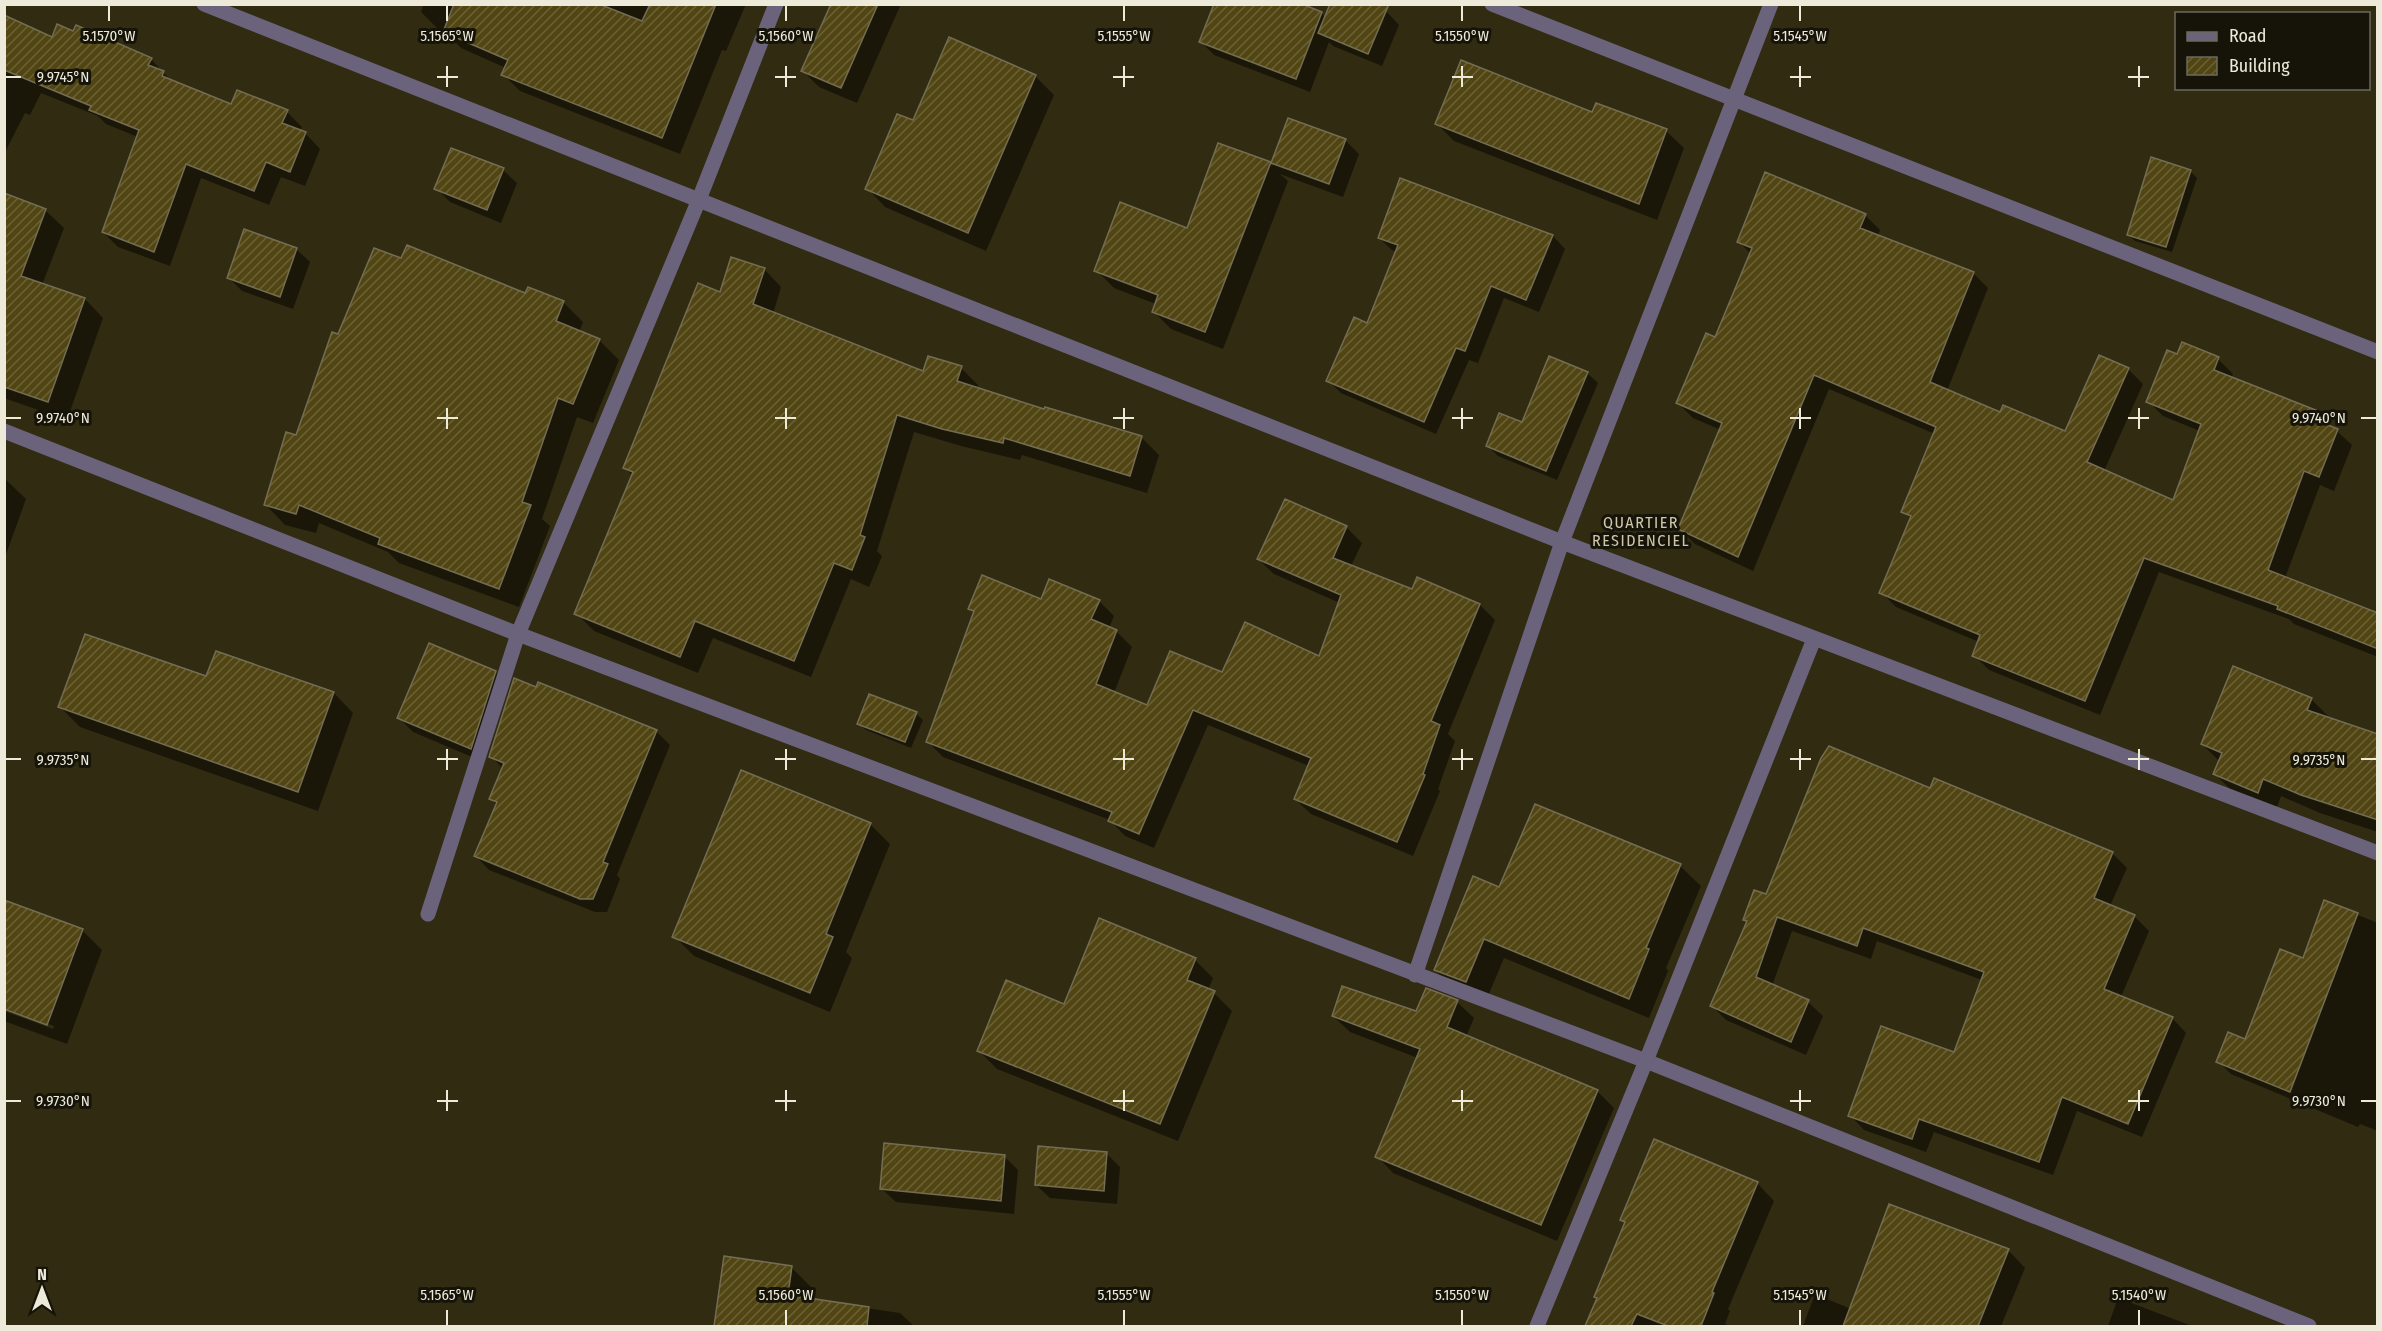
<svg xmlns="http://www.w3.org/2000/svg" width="2382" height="1331" viewBox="0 0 2382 1331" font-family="'Fira Sans Condensed',sans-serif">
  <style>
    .shadow { fill: #0007; fill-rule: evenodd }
    .building { fill: url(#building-hatch); stroke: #746d52; stroke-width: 1.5 }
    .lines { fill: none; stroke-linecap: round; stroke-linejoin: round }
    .minor { stroke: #6a637b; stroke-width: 15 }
    .ticks { fill: none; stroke: #edeada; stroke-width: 2 }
    .labels { text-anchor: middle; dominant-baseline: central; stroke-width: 6; stroke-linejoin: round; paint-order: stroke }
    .neighbourhood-label { font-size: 16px; letter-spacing: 1.5px; fill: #cdc6a9; stroke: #161409 }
    .ticks-label { font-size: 15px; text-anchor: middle; fill: #edeada; stroke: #161409; stroke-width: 6; stroke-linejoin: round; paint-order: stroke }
  </style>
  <defs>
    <pattern id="building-hatch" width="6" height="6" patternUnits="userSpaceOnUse" patternTransform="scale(1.5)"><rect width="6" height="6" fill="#514613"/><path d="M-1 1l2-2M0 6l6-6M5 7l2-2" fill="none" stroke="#6a6135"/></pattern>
  </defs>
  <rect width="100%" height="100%" fill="#312b12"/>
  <g class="shadow">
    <path d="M424,4H746L726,51L722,50L680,154L520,91L503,74L506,68L461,48L445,32L438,29L421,12Z"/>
    <path d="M832,4H901L857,103L819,87L803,71Z"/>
    <path d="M1386,11L1399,25L1382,66L1333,46L1329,42L1310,92L1214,55L1201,42L1321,13L1326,18Z"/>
    <path d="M4,17L53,39L151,59L172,82L232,106L287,112L302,127L300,131L305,133L320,149L305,186L281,177L269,205L201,178L170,266L118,247L103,232L138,137L106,124L98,116L41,93L30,115L25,113L4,154Z"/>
    <path d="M1035,76L1054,95L986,251L885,207L867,188L913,122Z"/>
    <path d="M1593,114L1666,131L1684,148L1657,220L1454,141L1437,124Z"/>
    <path d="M1289,120L1345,140L1359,154L1343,197L1280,174L1288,181L1223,349L1171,329L1153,311L1156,304L1114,288L1096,270L1188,230L1270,164L1272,166Z"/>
    <path d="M2152,159L2191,172L2197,178L2172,252L2135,241L2128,235Z"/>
    <path d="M503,170L517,183L501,223L450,202L436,188Z"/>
    <path d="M4,194L45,210L64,228L42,285L85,299L103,318L67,420L4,398Z"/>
    <path d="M1865,215L1880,230L1878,236L1973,273L1988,288L1947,391L2000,414L2066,433L2128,369L2143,384L2104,471L2174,502L2200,431L2163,416L2148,401L2178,356L2218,359L2233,374L2231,379L2317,413L2352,445L2334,491L2320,485L2285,578L2378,614V657L2294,624L2289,619L2159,572L2100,715L1989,670L1974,655L1979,642L1896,607L1881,592L1911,519L1903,511L1935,434L1829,389L1753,571L1695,544L1680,529L1721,430L1693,418L1678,403L1716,339L1751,254L1739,242Z"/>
    <path d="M1553,236L1565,249L1539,312L1504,298L1478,363L1469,360L1436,434L1341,393L1328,380L1368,325L1397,252L1392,250L1379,238Z"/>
    <path d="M296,249L310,262L293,309L242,291L229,278Z"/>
    <path d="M402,260L526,295L529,289L564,303L583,322L579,332L599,340L619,360L593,423L577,417L542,519L550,526L519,607L399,563L388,552L319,523L316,533L285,525L266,505L339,336Z"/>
    <path d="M764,269L781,287L773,314L924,373L961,368L978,385L977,389L1045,411L1141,437L1159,455L1147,493L1022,455L1020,460L961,446L914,432L877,551L882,556L869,587L851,579L811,677L713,638L698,673L594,631L576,613L633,476L625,468L721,294Z"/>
    <path d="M1587,373L1598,383L1557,480L1498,456L1488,446L1523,424Z"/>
    <path d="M4,478L26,499L4,560Z"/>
    <path d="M1346,527L1362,543L1351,566L1413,591L1480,605L1495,620L1448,734L1455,741L1438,789L1440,791L1413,856L1311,814L1295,799L1309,766L1208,725L1154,848L1125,836L1110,820L943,757L927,741L975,613L970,608L1042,601H1099L1114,616L1109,628L1116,631L1132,647L1114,693L1147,707L1223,674L1320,659L1340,603L1274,574L1258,559Z"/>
    <path d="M495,672L509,686L484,762L413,732L399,718Z"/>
    <path d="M207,678L334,693L353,713L318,811L80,727L60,707Z"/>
    <path d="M2311,699L2329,717L2328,719L2378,736V832L2320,813L2281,796L2276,810L2233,792L2215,774L2220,762L2202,744ZM2307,706H2310L2305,718Z"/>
    <path d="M916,714L923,720L911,748L866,730L859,724Z"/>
    <path d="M656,731L670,745L617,875L620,879L607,912H595L489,870L476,856L497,805L491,799L503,769L491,756Z"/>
    <path d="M1930,790L2112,853L2127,868L2110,906L2134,916L2149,931L2121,997L2172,1018L2186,1033L2142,1137L2077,1111L2053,1175L1934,1132L1926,1152L1864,1130L1850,1115L1955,1054L1982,980L1877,941L1871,959L1792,931L1772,986L1808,1002L1823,1016L1806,1055L1726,1020L1712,1006L1748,923L1745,919L1767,896Z"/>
    <path d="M1535,806L1680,866L1701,886L1666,968L1668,971L1649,1018L1504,958L1486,1001L1455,990L1435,970L1500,889Z"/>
    <path d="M870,824L890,844L846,952L852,958L830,1012L694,956L674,936Z"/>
    <path d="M2325,902L2378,923V1131L2360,1124L2358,1127L2231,1074L2218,1061L2246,1041L2303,960Z"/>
    <path d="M82,930L102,950L67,1044L4,1021V1011L53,1029L54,1026L4,1008Z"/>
    <path d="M1195,960L1213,978L1208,990L1214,993L1232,1011L1178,1141L997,1069L979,1051L1064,1006Z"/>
    <path d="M1427,990L1457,1002L1474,1018L1466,1037L1597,1091L1614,1108L1557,1241L1393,1173L1377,1156L1418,1058L1350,1032L1333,1016L1417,1013Z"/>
    <path d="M1655,1141L1758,1184L1774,1201L1728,1309L1730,1311L1725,1324L1731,1326H1587L1626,1224L1622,1220Z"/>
    <path d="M1106,1153L1120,1167L1117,1204L1050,1198L1036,1185Z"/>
    <path d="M1005,1157L1018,1170L1014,1214L896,1202L882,1189Z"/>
    <path d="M1890,1206L2009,1251L2025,1268L2001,1326H1803L1815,1294L1851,1309Z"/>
    <path d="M725,1258L792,1268L812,1288L810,1300L900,1313L914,1326H715Z"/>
    <path d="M2118,1298L2192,1326H2108Z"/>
  </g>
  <g class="building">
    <path d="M454,4H599L642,21L650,4H716L662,138L501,75L508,60L443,32Z"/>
    <path d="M831,4H878L841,88L801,71Z"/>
    <path d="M1214,4H1302L1322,12L1296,79L1199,42Z"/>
    <path d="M1330,4H1389L1368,54L1318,33Z"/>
    <path d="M4,15L52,37L57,24L73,31L76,25L152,58L148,65L164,71L162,76L231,104L237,90L288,110L282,123L306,132L290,172L266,162L254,191L186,164L154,252L102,232L139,130L89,110L91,106L4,70Z"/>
    <path d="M949,37L1036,75L968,233L865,189L897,114L913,120Z"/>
    <path d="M1461,60L1592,112L1596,103L1667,129L1639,204L1435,124Z"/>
    <path d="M1288,118L1346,139L1329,184L1271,163Z"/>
    <path d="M1218,143L1271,162L1205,332L1152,312L1158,295L1094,271L1120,202L1187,228Z"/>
    <path d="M451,148L504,168L487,210L434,189Z"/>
    <path d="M2151,157L2191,170L2166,247L2127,235Z"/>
    <path d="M1765,172L1866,214L1860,228L1974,272L1930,382L2000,412L2003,405L2065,431L2099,355L2129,368L2087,462L2173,500L2201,424L2146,402L2167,350L2177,354L2182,342L2219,357L2214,370L2318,411L2315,420L2338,429L2319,477L2304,471L2268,570L2378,613V649L2277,609L2278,606L2144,558L2085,701L1972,656L1980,635L1879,593L1911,516L1901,512L1936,427L1814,375L1738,557L1678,529L1722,423L1676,403L1706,333L1715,337L1752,248L1737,242Z"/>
    <path d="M1400,178L1553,235L1526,300L1491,286L1465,351L1456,348L1424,422L1326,381L1354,317L1367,323L1398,245L1378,238Z"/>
    <path d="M4,193L46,209L21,276L85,298L48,402L4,387Z"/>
    <path d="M244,229L297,248L280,297L227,278Z"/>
    <path d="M407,245L525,293L528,287L564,301L556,321L600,339L573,404L558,398L522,502L531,505L499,589L378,544L380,538L299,505L296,514L264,505L286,432L296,435L332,332L338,334L374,248L401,258Z"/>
    <path d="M731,257L765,268L753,304L923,371L928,356L962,366L957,381L1044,409L1045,407L1142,436L1130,476L1004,438L1003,443L942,429L897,415L860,535L865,537L852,570L834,563L794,661L695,621L680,657L574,614L633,472L623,468L698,283L720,292Z"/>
    <path d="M1549,356L1588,372L1546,471L1486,446L1499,413L1522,422Z"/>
    <path d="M1285,499L1347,526L1333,558L1412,589L1417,577L1480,604L1431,721L1440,725L1423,774L1425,775L1397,842L1294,799L1311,758L1193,710L1139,834L1108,821L1112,812L926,742L974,611L968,609L982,575L1041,599L1049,579L1100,600L1091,619L1117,630L1096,684L1147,705L1170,651L1222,672L1245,622L1319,656L1341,595L1257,559Z"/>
    <path d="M85,634L206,676L216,651L334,692L298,792L58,707Z"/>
    <path d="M429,643L496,671L471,749L397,718Z"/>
    <path d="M2233,666L2312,698L2307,710L2378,734V820L2301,795L2263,779L2258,793L2213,774L2222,753L2201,744Z"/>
    <path d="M514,678L536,687L538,682L657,730L603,862L608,864L593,899H580L474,856L497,802L489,799L504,763L489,757Z"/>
    <path d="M869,694L917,712L905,742L857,724Z"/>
    <path d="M1829,746L1930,788L1934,778L2113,852L2094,898L2135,915L2104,989L2173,1017L2128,1124L2062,1097L2039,1162L1919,1119L1912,1139L1848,1116L1881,1026L1954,1052L1984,972L1863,928L1857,946L1777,917L1756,977L1809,1000L1791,1042L1710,1006L1747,921L1743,920L1754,890L1766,894L1821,758Z"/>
    <path d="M741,770L871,823L826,934L833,937L810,993L672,937Z"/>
    <path d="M1535,804L1681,864L1646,948L1649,949L1629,999L1484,939L1466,982L1434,970L1473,876L1499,887Z"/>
    <path d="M4,900L83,929L47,1025L4,1009Z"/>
    <path d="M2324,900L2358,913L2290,1092L2216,1062L2228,1032L2245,1039L2280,949L2303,958Z"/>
    <path d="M1099,918L1196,958L1187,980L1215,991L1160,1124L977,1051L1006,980L1064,1004Z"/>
    <path d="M1342,986L1416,1011L1426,988L1458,1000L1447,1027L1598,1090L1541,1225L1375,1157L1420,1049L1332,1016Z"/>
    <path d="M1654,1139L1758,1182L1712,1292L1714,1293L1701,1326H1668L1637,1314L1631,1326H1585L1597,1298L1594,1297L1625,1222L1620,1220Z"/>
    <path d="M884,1143L1005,1155L1001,1201L880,1189Z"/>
    <path d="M1038,1146L1107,1152L1104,1191L1035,1185Z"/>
    <path d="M1889,1204L2009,1249L1978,1326H1843Z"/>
    <path d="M724,1256L792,1266L788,1295L869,1307L867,1326H714Z"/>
  </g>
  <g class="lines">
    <g class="minor">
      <path d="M204,4L1562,542L2378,853"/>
      <path d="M1492,4L2378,352"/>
      <path d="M4,431L518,634L1646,1061L2309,1326"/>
      <path d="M428,914L518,634L698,202L776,4"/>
      <path d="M1415,975L1562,542L1771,4"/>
      <path d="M1537,1326L1646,1061L1814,639"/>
    </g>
  </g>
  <path class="ticks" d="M109,6V21M447,6V21M786,6V21M1124,6V21M1462,6V21M1800,6V21M447,66V87M786,66V87M1124,66V87M1462,66V87M1800,66V87M2139,66V87M6,77H21M437,77H458M775,77H796M1113,77H1134M1452,77H1473M1790,77H1811M2128,77H2149M447,408V429M786,408V429M1124,408V429M1462,408V429M1800,408V429M2139,408V429M6,418H21M437,418H458M775,418H796M1113,418H1134M1452,418H1473M1790,418H1811M2128,418H2149M2361,418H2376M447,749V770M786,749V770M1124,749V770M1462,749V770M1800,749V770M2139,749V770M6,759H21M437,759H458M775,759H796M1113,759H1134M1452,759H1473M1790,759H1811M2128,759H2149M2361,759H2376M447,1090V1111M786,1090V1111M1124,1090V1111M1462,1090V1111M1800,1090V1111M2139,1090V1111M6,1101H21M437,1101H458M775,1101H796M1113,1101H1134M1452,1101H1473M1790,1101H1811M2128,1101H2149M2361,1101H2376M447,1310V1325M786,1310V1325M1124,1310V1325M1462,1310V1325M1800,1310V1325M2139,1310V1325"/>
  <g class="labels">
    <g class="neighbourhood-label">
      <text x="1641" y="522">QUARTIER<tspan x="1641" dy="18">RESIDENCIEL</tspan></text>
    </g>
  </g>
  <g class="ticks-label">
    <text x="109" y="41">5.1570°W</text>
    <text x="447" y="41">5.1565°W</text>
    <text x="786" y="41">5.1560°W</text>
    <text x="1124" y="41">5.1555°W</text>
    <text x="1462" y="41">5.1550°W</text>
    <text x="1800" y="41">5.1545°W</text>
    <text x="63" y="82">9.9745°N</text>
    <text x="63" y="423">9.9740°N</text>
    <text x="2319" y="423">9.9740°N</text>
    <text x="63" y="765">9.9735°N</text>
    <text x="2319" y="765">9.9735°N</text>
    <text x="63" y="1106">9.9730°N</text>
    <text x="2319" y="1106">9.9730°N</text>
    <text x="447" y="1300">5.1565°W</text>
    <text x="786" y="1300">5.1560°W</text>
    <text x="1124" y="1300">5.1555°W</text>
    <text x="1462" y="1300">5.1550°W</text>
    <text x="1800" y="1300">5.1545°W</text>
    <text x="2139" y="1300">5.1540°W</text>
  </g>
  <rect width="2382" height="1331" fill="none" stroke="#edeada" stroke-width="12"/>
  <rect x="2175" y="12" width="195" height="78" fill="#161409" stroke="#6c6a5d" stroke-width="1.5"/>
  <rect x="2187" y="32" width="30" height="9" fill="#6a637b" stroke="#6c6a5d" stroke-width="1.5"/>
  <text x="2229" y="42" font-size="18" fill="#edeada">Road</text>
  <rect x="2187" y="57" width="30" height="18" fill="url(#building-hatch)" stroke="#6c6a5d" stroke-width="1.5"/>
  <text x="2229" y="72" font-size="18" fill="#edeada">Building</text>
  <g transform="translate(42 1289)" stroke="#161409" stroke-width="4.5" paint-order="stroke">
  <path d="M0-4.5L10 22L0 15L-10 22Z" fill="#edeada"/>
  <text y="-9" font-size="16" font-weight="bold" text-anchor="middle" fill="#edeada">N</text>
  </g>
</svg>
